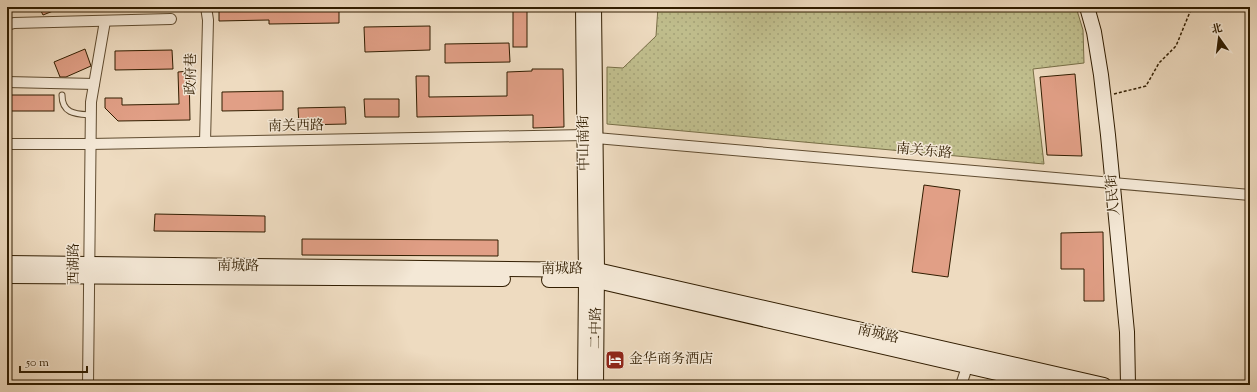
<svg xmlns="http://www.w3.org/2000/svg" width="1257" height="392" viewBox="0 0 1257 392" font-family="'Sorts Mill Goudy','Noto Serif SC',serif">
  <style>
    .park { fill: url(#park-dots); stroke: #786e46 }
    .building { fill: #e19f86; stroke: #311d00 }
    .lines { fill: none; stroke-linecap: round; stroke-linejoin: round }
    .lane-casing { stroke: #604c30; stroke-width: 7 }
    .street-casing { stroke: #604c30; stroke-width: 12 }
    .secondary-casing { stroke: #311d00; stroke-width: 16 }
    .path { stroke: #311d00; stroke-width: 1.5; stroke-dasharray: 3 2; stroke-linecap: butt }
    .lane { stroke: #f4e8d6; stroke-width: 5 }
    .street { stroke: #f4e8d6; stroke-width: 10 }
    .secondary { stroke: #f4e8d6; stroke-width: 14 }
    .labels { text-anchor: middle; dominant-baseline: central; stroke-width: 3; stroke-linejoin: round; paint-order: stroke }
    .street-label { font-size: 14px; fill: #311d00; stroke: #f4e8d6 }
    .poi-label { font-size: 14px; fill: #311d00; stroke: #f4e8d6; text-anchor: start }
  </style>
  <defs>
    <pattern id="park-dots" width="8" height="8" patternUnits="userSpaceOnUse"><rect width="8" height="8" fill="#c0be8d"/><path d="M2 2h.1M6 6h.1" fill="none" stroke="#a5a378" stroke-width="1.8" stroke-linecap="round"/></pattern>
  </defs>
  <rect width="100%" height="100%" fill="#eedbc0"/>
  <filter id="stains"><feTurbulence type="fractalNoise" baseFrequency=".005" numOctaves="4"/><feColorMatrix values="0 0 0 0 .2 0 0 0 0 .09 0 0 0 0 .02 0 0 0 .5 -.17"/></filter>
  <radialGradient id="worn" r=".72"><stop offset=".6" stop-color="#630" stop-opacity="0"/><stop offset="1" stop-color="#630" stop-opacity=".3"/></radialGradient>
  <path class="park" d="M658,7H1076L1083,30L1084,63L1033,69L1044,164L607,124V67L623,68L656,36Z"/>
  <g class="building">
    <path d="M39,7H63L43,15Z"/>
    <path d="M219,7H339V23L269,24V20L219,21Z"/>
    <rect x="513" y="7" width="14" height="40"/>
    <path d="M430,26V50L365,52L364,27Z"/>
    <path d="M509,43L510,62L445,63V44Z"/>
    <path d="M85,49L91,66L66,77H60L54,62Z"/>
    <path d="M172,50L173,69L115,70V51Z"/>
    <path d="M532,69H563L564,127L533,128V115L417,117L416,76H429V97L507,96V72L532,71Z"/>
    <path d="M189,71L190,120L118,121L105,108V98H122V105L179,104L178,72Z"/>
    <path d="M1075,74L1082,156L1047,155L1040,77Z"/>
    <path d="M283,91V110L222,111V92Z"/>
    <rect x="7" y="95" width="47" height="16"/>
    <path d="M364,99H399V117H365Z"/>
    <path d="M345,107L346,124L299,125L298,108Z"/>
    <path d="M924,185L960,190L948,277L912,272Z"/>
    <path d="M155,214L265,216V232L154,231Z"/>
    <path d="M1103,232L1104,301H1084V269H1061V233Z"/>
    <path d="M302,239L498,240V256L302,255Z"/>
  </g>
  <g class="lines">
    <defs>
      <path id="lane" d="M62,95C62,114 76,114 90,115"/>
      <g id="street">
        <path d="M7,25L14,23L171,19"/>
        <path d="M7,82L94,84"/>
        <path d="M596,138L1250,195"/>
        <path d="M205,142L208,20L206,7"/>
        <path d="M7,144H90L585,135"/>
        <path d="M88,385L91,102L105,21"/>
        <path d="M961,385L969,361"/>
      </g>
      <g id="secondary">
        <path d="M583,7L586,280L585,385"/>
        <path d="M594,7L597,270L596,385"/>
        <path d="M1087,7L1094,32L1101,75L1108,135L1127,332L1128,385"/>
        <path d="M7,263L597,270L1104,385"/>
        <path d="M7,276L503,279"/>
        <path d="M549,280H586L597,281L1049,385"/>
      </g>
    </defs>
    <use href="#lane" class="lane-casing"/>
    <use href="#street" class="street-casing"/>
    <use href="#secondary" class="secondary-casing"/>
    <path class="path" d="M1114,94L1146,86L1159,63L1176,46L1192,7"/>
    <use href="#lane" class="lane"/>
    <use href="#street" class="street"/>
    <use href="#secondary" class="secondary"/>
  </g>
  <defs>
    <symbol id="hotel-square" viewBox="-11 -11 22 22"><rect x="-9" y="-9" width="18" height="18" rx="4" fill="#8f2418" stroke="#f4e8d6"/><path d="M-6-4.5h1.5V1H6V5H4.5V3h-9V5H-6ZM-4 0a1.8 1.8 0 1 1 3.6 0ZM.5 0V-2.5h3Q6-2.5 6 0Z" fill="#fff"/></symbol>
  </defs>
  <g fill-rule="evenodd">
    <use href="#hotel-square" x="604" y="349" width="22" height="22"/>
  </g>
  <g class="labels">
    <g class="street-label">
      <text transform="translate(192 74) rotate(-89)">政府巷</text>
      <text transform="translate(296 127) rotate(-1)">南关西路</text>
      <text transform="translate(585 143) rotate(-91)">中山南街</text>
      <text transform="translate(924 152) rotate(5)">南关东路</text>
      <text transform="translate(1114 195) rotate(-95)">人民街</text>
      <text transform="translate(75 264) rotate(-90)">西湖路</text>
      <text transform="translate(238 267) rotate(1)">南城路</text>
      <text transform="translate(562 270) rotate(-1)">南城路</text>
      <text transform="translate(597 328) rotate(-89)">二中路</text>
      <text transform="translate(878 335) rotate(13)">南城路</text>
    </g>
    <g class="poi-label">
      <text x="629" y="360">金华商务酒店</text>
    </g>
  </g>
  <rect width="1257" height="392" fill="none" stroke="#eedbc0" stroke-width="24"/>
  <rect x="8" y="8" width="1241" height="376" fill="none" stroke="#311d00" stroke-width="2"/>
  <rect x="12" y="12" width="1233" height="368" fill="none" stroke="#311d00"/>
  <g transform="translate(1219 38) rotate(346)" stroke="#f4e8d6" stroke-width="3" paint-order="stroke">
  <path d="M0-3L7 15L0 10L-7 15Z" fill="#311d00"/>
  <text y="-6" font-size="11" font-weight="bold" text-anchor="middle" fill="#311d00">北</text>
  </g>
  <path d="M20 366v6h67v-6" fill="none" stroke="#311d00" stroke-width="2"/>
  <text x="26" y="366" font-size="12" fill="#311d00" stroke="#f4e8d6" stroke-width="3" paint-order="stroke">50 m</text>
  <rect width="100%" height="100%" filter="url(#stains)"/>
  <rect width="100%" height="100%" fill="url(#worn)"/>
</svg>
